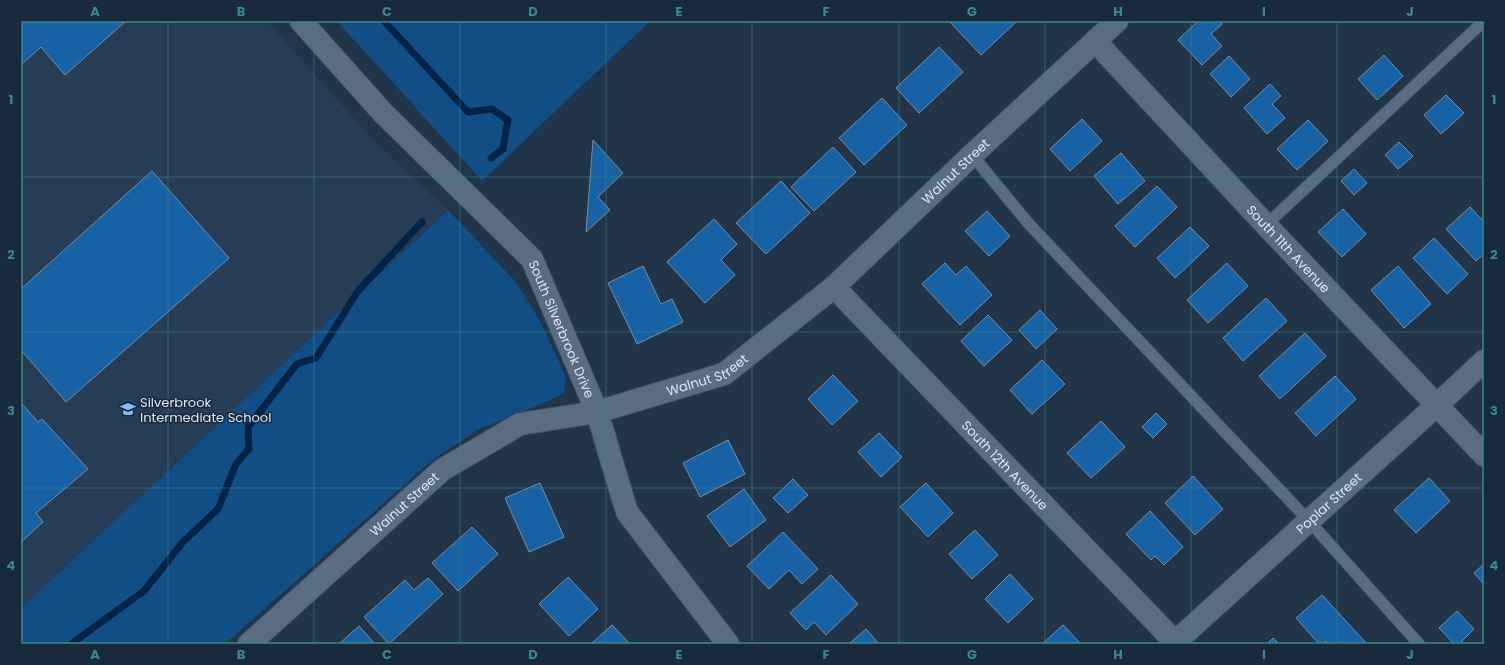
<svg xmlns="http://www.w3.org/2000/svg" width="1505" height="665" viewBox="0 0 1505 665" font-family="Poppins,sans-serif">
  <style>
    .built { fill: #273d55 }
    .green { fill: #124e86 }
    .lines { fill: none; stroke-linecap: round; stroke-linejoin: round }
    .stream { stroke: #002346; stroke-width: 7 }
    .building { fill: #1761a5; stroke: #798da3 }
    .service-casing { stroke: #40505f; stroke-width: 13 }
    .minor-casing { stroke: #40505f; stroke-width: 24 }
    .service { stroke: #596c82; stroke-width: 11 }
    .minor { stroke: #596c82; stroke-width: 22 }
    .grid { fill: none; stroke: #388c88; stroke-width: 1; stroke-opacity: 0.55 }
    .labels { text-anchor: middle; dominant-baseline: central; stroke-width: 3; stroke-linejoin: round; paint-order: stroke }
    .street-label { font-size: 13px; fill: #dbe6f2; stroke: #182a3c }
    .poi-label { font-size: 13px; fill: #dbe6f2; stroke: #182a3c; text-anchor: start }
    .neatline { fill: none; stroke: #388c88; stroke-width: 1.5 }
    .grid-label { font-size: 13px; text-anchor: middle; font-weight: bold; fill: #388c88 }
  </style>
  <rect width="100%" height="100%" fill="#223447"/>
  <path class="built" d="M21,21H267L375,142L448,210L21,608Z"/>
  <g class="green">
    <path d="M337,21H650L482,181Z"/>
    <path d="M448,210L515,281L540,321L566,377L564,393L549,401L479,429L431,461L225,644H21V608Z"/>
  </g>
  <g class="lines">
    <g class="stream">
      <path d="M384,21L468,112L492,109L508,120L503,149L491,158"/>
      <path d="M71,644L144,591L183,542L218,509L236,464L249,449L248,427L297,364L316,358L358,291L422,222"/>
    </g>
  </g>
  <g class="building">
    <path d="M21,21H126L65,75L41,47L21,65Z"/>
    <path d="M949,21H1017L981,55Z"/>
    <path d="M1198,21H1220L1222,24L1211,34L1222,46L1202,65L1178,40Z"/>
    <path d="M939,47L963,72L919,113L896,88Z"/>
    <path d="M1384,55L1403,76L1377,100L1358,79Z"/>
    <path d="M1229,56L1250,79L1231,97L1210,74Z"/>
    <path d="M1270,84L1281,96L1272,104L1285,118L1267,134L1244,108Z"/>
    <path d="M1446,95L1464,113L1441,134L1424,115Z"/>
    <path d="M882,98L907,125L864,165L839,138Z"/>
    <path d="M1082,119L1102,141L1070,171L1050,149Z"/>
    <path d="M1308,120L1328,141L1297,170L1277,149Z"/>
    <path d="M593,140L623,173L598,197L610,210L586,232Z"/>
    <path d="M1399,142L1413,156L1398,169L1385,155Z"/>
    <path d="M833,147L856,172L814,211L791,187Z"/>
    <path d="M1121,153L1145,181L1118,204L1094,176Z"/>
    <path d="M1354,169L1367,183L1354,195L1341,181Z"/>
    <path d="M152,171L229,258L66,402L21,350V289Z"/>
    <path d="M781,181L810,213L766,254L736,223Z"/>
    <path d="M1157,186L1177,207L1135,247L1115,226Z"/>
    <path d="M1470,207L1484,222V254L1476,261L1446,229Z"/>
    <path d="M1343,209L1366,234L1342,257L1318,232Z"/>
    <path d="M987,211L1010,236L989,256L965,231Z"/>
    <path d="M714,219L737,244L721,260L735,275L705,303L667,262Z"/>
    <path d="M1190,227L1209,246L1175,278L1157,258Z"/>
    <path d="M1434,238L1468,274L1447,294L1413,258Z"/>
    <path d="M945,263L956,275L966,266L992,295L960,325L922,284Z"/>
    <path d="M1227,263L1248,286L1208,323L1187,300Z"/>
    <path d="M643,266L661,304L672,299L683,322L637,344L608,283Z"/>
    <path d="M1398,266L1431,304L1404,328L1371,290Z"/>
    <path d="M1266,298L1287,321L1243,361L1223,338Z"/>
    <path d="M1040,310L1057,329L1036,349L1019,330Z"/>
    <path d="M988,315L1012,340L984,366L961,341Z"/>
    <path d="M1305,333L1326,356L1280,399L1259,376Z"/>
    <path d="M1042,360L1065,384L1032,414L1010,390Z"/>
    <path d="M833,375L858,401L832,425L808,399Z"/>
    <path d="M1335,376L1356,399L1316,436L1295,413Z"/>
    <path d="M21,403L38,422L42,419L88,469L36,513L43,522L21,542Z"/>
    <path d="M1156,413L1167,424L1153,438L1142,427Z"/>
    <path d="M1101,421L1125,447L1091,478L1067,453Z"/>
    <path d="M879,433L902,457L881,477L858,452Z"/>
    <path d="M728,440L745,474L700,497L683,463Z"/>
    <path d="M1193,476L1223,509L1195,535L1165,503Z"/>
    <path d="M1429,478L1450,501L1416,533L1394,510Z"/>
    <path d="M793,479L808,495L788,513L773,498Z"/>
    <path d="M540,483L564,537L529,552L505,498Z"/>
    <path d="M926,483L953,513L928,537L900,507Z"/>
    <path d="M744,489L766,520L730,547L707,516Z"/>
    <path d="M1150,511L1183,547L1164,565L1155,556L1151,560L1126,534Z"/>
    <path d="M472,527L498,554L458,591L432,563Z"/>
    <path d="M975,530L998,555L972,579L949,554Z"/>
    <path d="M783,532L818,569L802,584L789,570L769,589L747,566Z"/>
    <path d="M1484,564V584L1474,573Z"/>
    <path d="M1010,574L1033,599L1008,623L985,599Z"/>
    <path d="M831,575L858,604L826,635L814,622L806,630L790,613Z"/>
    <path d="M568,577L598,609L569,636L539,604Z"/>
    <path d="M428,578L443,594L389,644L364,617L405,580L414,590Z"/>
    <path d="M1322,595L1367,644H1329L1326,641L1322,644H1319L1296,618Z"/>
    <path d="M1457,611L1474,629L1459,644H1454L1439,628Z"/>
    <path d="M612,625L630,644H591Z"/>
    <path d="M1063,625L1081,644H1042Z"/>
    <path d="M359,626L375,644H339Z"/>
    <path d="M866,629L879,644H849Z"/>
    <path d="M1273,638L1279,644H1267Z"/>
  </g>
  <g class="lines">
    <defs>
      <g id="service">
        <path d="M972,155L1029,224L1309,521L1419,644"/>
        <path d="M1266,225L1484,21"/>
      </g>
      <g id="minor">
        <path id="s1" d="M301,21L383,113L532,259L597,412L627,512L728,644"/>
        <path id="s2" d="M1095,41L1266,225L1484,455"/>
        <path id="s3" d="M834,287L1177,644"/>
        <path id="s4" d="M249,644L442,470L520,424L597,412L724,374L834,287L972,155L1117,21"/>
        <path id="s5" d="M1173,644L1437,405L1484,361"/>
      </g>
    </defs>
    <use href="#service" class="service-casing"/>
    <use href="#minor" class="minor-casing"/>
    <use href="#service" class="service"/>
    <use href="#minor" class="minor"/>
  </g>
  <path class="grid" d="M168,21V644M314,21V644M460,21V644M606,21V644M752,21V644M899,21V644M1045,21V644M1191,21V644M1337,21V644M21,177H1484M21,332H1484M21,488H1484"/>
  <defs>
    <symbol id="school-bare" viewBox="-9 -9 18 18"><path d="M0-5L7-2L0 1L-7-2ZM-4 1L0 2.5L4 1V4Q0 6-4 4Z" fill="#82bcfa" stroke="#182a3c" stroke-width="2.5" paint-order="stroke"/></symbol>
  </defs>
  <g fill-rule="evenodd">
    <use href="#school-bare" x="117" y="398" width="22" height="22"/>
  </g>
  <g class="labels">
    <g class="street-label">
      <text stroke="none"><textPath href="#s4" startOffset="869">Walnut Street</textPath></text>
      <text stroke="none"><textPath href="#s2" startOffset="284">South 11th Avenue</textPath></text>
      <text stroke="none"><textPath href="#s1" startOffset="408">South Silverbrook Drive</textPath></text>
      <text stroke="none"><textPath href="#s4" startOffset="545">Walnut Street</textPath></text>
      <text stroke="none"><textPath href="#s3" startOffset="247">South 12th Avenue</textPath></text>
      <text stroke="none"><textPath href="#s5" startOffset="210">Poplar Street</textPath></text>
      <text stroke="none"><textPath href="#s4" startOffset="209">Walnut Street</textPath></text>
    </g>
    <g class="poi-label">
      <text x="140" y="402">Silverbrook<tspan x="140" dy="15">Intermediate School</tspan></text>
    </g>
  </g>
  <rect width="1505" height="665" fill="none" stroke="#182a3c" stroke-width="44"/>
  <rect x="22" y="22" width="1461" height="621" class="neatline"/>
  <g class="grid-label">
    <text x="95" y="16">A</text>
    <text x="241" y="16">B</text>
    <text x="387" y="16">C</text>
    <text x="533" y="16">D</text>
    <text x="679" y="16">E</text>
    <text x="826" y="16">F</text>
    <text x="972" y="16">G</text>
    <text x="1118" y="16">H</text>
    <text x="1264" y="16">I</text>
    <text x="1410" y="16">J</text>
    <text x="11" y="104">1</text>
    <text x="1494" y="104">1</text>
    <text x="11" y="259">2</text>
    <text x="1494" y="259">2</text>
    <text x="11" y="415">3</text>
    <text x="1494" y="415">3</text>
    <text x="11" y="570">4</text>
    <text x="1494" y="570">4</text>
    <text x="95" y="659">A</text>
    <text x="241" y="659">B</text>
    <text x="387" y="659">C</text>
    <text x="533" y="659">D</text>
    <text x="679" y="659">E</text>
    <text x="826" y="659">F</text>
    <text x="972" y="659">G</text>
    <text x="1118" y="659">H</text>
    <text x="1264" y="659">I</text>
    <text x="1410" y="659">J</text>
  </g>
</svg>
